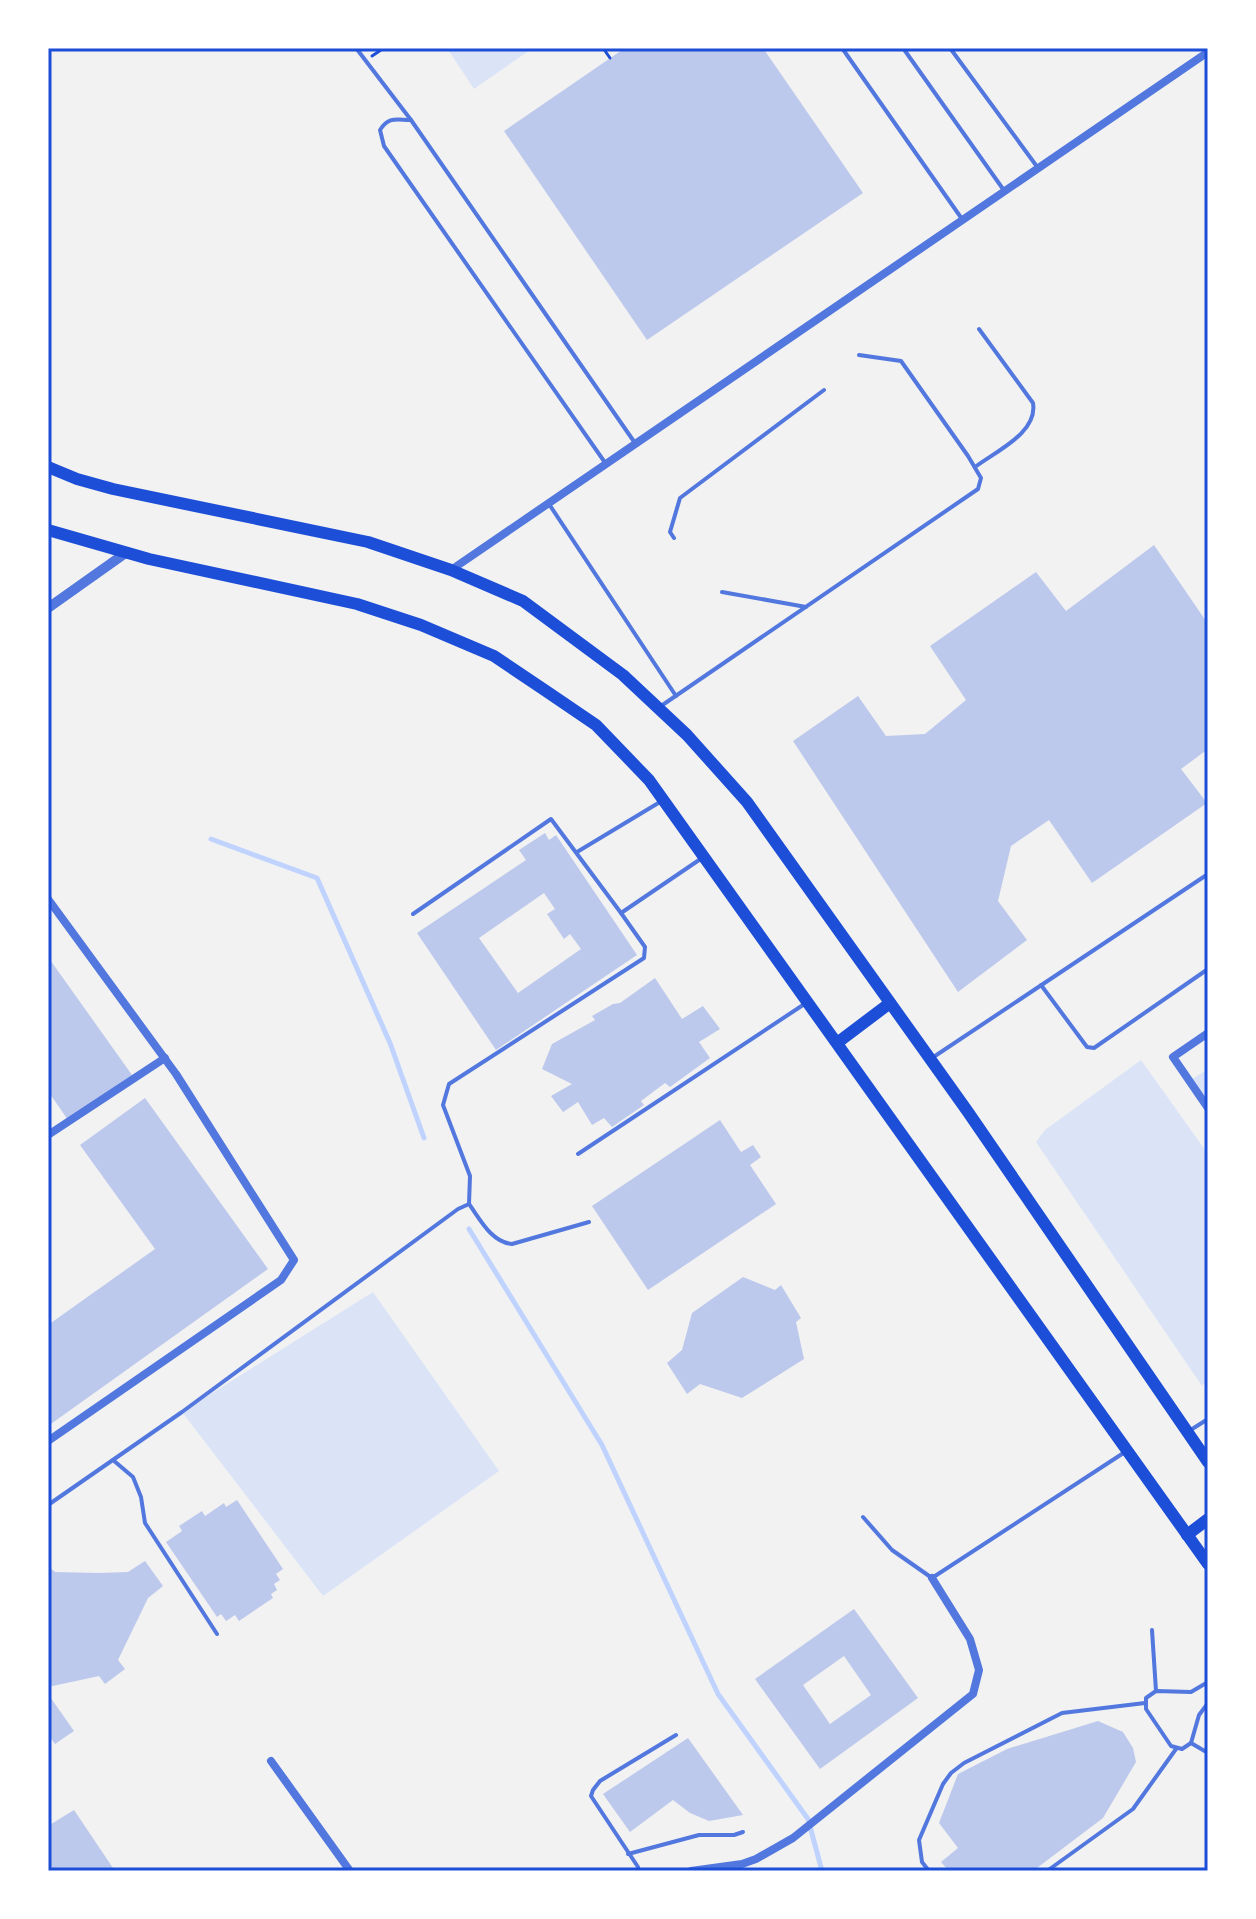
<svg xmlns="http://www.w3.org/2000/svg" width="1256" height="1919" viewBox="0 0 1256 1919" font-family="Overpass,sans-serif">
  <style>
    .green { fill: #dbe4f7 }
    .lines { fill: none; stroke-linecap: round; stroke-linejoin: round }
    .stream { stroke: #bfd3fe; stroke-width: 5 }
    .building { fill: #bdc9ec; fill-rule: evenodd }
    .path { stroke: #1d4ed8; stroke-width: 3 }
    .service { stroke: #5277de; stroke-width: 4 }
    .minor { stroke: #5277de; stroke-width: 8 }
    .tertiary { stroke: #5277de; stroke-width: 10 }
    .primary { stroke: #1d4ed8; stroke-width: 12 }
    .neatline { fill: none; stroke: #1d4ed8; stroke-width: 3 }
  </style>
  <rect width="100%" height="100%" fill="#f2f2f2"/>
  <g class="green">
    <path d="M447,48H533L474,89Z"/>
    <path d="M1141,1060L1208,1154V1379L1202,1386L1036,1142L1045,1130Z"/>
    <path d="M1208,1069V1106L1192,1079Z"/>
    <path d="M373,1292L499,1471L323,1596L182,1412Z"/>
  </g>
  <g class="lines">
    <g class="stream">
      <path d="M211,839L317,878L390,1043L424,1138"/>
      <path d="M469,1229L602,1445L718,1694L808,1819L822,1871"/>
    </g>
  </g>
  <g class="building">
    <path d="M625,48H763L863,193L647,340L504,131Z"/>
    <path d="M1154,545L1208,624V749L1181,769L1207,803L1092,883L1049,820L1011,846L998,901L1027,940L958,992L793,741L858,696L886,736L925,734L966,700L930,646L1036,572L1066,611Z"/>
    <path d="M545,833L549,840L556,835L637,955L496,1050L417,933L526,860L519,850ZM544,893L555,909L547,914L564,939L570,934L581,949L518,993L479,938Z"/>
    <path d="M48,957L132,1075L68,1120L48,1091Z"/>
    <path d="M655,978L682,1019L703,1006L720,1029L699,1042L710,1058L670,1087L665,1083L641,1101L644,1105L612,1127L604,1118L592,1125L578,1102L563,1112L551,1096L572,1084L542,1069L552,1044L595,1020L592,1016L613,1004L620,1003Z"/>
    <path d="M145,1098L268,1269L48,1426V1325L155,1249L80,1145Z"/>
    <path d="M720,1120L741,1152L753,1145L761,1157L750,1165L776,1204L648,1290L592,1206Z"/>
    <path d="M743,1277L775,1290L781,1285L801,1318L796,1322L804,1359L742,1398L700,1384L687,1394L667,1363L682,1350L692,1313Z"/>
    <path d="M237,1500L283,1569L276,1574L280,1580L274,1584L277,1590L271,1594L273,1598L239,1621L235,1615L226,1621L221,1614L217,1617L166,1542L182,1531L179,1526L202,1511L205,1516L224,1503L226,1507Z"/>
    <path d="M145,1561L163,1586L148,1598L118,1660L125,1669L105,1684L99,1676L48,1687V1566L55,1572L99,1573L128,1572Z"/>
    <path d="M854,1609L918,1698L820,1769L755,1679ZM844,1656L871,1695L830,1724L803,1685Z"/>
    <path d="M48,1694L74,1731L55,1744L48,1734Z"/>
    <path d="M1098,1721L1123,1732L1133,1748L1136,1762L1103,1818L1033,1871H949L941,1862L958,1848L939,1823L958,1774L1007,1749Z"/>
    <path d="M688,1738L743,1815L709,1821L690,1813L673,1800L630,1832L603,1794Z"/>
    <path d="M74,1810L115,1871H48V1826Z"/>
  </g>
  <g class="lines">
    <g class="path">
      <path d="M603,48L610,58"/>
      <path d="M372,56L384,48"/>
    </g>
    <g class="service">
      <path d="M356,48L411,120L635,443"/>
      <path d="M842,48L962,219"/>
      <path d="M903,48L1003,189"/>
      <path d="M950,48L1038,168"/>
      <path d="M411,120C396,120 389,116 380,130L384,146L606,464"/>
      <path d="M975,467C996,451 1038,433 1033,403L979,329"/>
      <path d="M549,504L676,696"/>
      <path d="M674,538L670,532L680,498L824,390"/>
      <path d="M722,592L806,607"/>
      <path d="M661,706L978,489L981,478L968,456L901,361L859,355"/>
      <path d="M577,852L660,802"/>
      <path d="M413,914L551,819L621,913L702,858"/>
      <path d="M1041,985L1087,1047L1094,1048L1208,969"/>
      <path d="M932,1058L1208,874"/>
      <path d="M578,1154L806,1003"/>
      <path d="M469,1204L470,1176L443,1105L449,1084L644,958L645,947L621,913"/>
      <path d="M1189,1431L1208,1419"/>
      <path d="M113,1460L133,1477L141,1497L145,1523L217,1634"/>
      <path d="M48,1505L182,1412L458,1209L469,1204C480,1219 491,1242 512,1244L589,1222"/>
      <path d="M863,1517L892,1550L932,1578L1125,1452"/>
      <path d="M1152,1630L1156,1691"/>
      <path d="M1208,1682L1191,1692L1156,1691L1146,1698V1709L1171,1746L1182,1749L1191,1743L1199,1715L1208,1703"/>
      <path d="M1191,1743L1208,1753"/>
      <path d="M628,1854L699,1835H734L743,1832"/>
      <path d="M638,1867L591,1796L593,1790L600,1781L676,1735"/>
      <path d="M929,1871L922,1862L919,1840L943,1784L951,1773L964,1763L1062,1713L1145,1703"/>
      <path d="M1047,1871L1133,1809L1176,1749"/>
    </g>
    <g class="minor">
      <path d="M451,570L1208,52"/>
      <path d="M48,899L176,1074L294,1260L281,1280L48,1441"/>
      <path d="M1208,1033L1173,1057L1208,1108"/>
      <path d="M48,1135L165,1058"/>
      <path d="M271,1761L350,1871"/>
      <path d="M691,1871L742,1864L756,1859L793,1838L973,1694L979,1670L970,1639L932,1578"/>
    </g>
    <path class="tertiary" d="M48,608L127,552"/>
    <g class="primary">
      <path d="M48,467L77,479L113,489L368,542L451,570L523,601L623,675L687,735L747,802L968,1112L1208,1462"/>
      <path d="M48,530L149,559L357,604L421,625L494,656L546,691L596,725L649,780L1208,1564"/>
      <path d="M837,1043L890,1003"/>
      <path d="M1187,1535L1208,1519"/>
    </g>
  </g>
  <rect width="1256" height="1919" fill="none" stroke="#ffffff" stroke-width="100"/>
  <rect x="50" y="50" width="1156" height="1819" class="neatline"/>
</svg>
